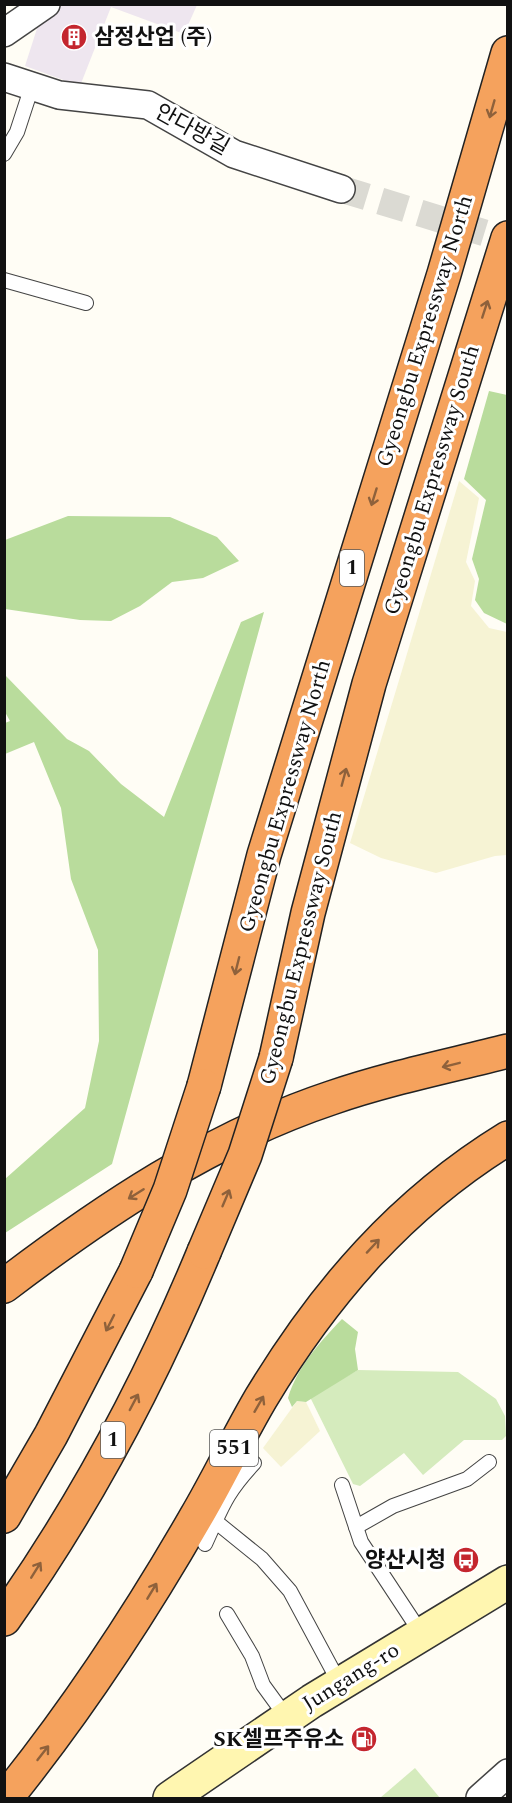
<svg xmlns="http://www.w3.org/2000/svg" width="512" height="1803" viewBox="0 0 512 1803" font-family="Spectral,'Noto Sans KR',serif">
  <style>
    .industrial { fill: #eee6ef }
    .farmland { fill: #f6f3d4 }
    .green { fill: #d5ebbd }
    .forest { fill: #b9dc9c }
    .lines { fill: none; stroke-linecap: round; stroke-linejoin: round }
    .street-tunnel { stroke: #dbdad3; stroke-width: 27; stroke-dasharray: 27 14; stroke-linecap: butt }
    .lane-casing { stroke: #444; stroke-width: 16 }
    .street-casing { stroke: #444; stroke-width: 30 }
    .secondary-casing { stroke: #333; stroke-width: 36 }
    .highway-casing { stroke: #222; stroke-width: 36 }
    .lane { stroke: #fff; stroke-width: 14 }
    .street { stroke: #fff; stroke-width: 27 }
    .secondary { stroke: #fff6b0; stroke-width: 33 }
    .highway { stroke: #f5a25d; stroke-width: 33 }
    .highway-bridge-casing { stroke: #222; stroke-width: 36; stroke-linecap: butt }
    .highway-bridge { stroke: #f5a25d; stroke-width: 33 }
    .oneway { stroke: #8e613b }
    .labels { text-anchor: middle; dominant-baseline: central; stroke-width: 6; stroke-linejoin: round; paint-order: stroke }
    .shield { fill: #fff; stroke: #585858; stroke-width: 1.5 }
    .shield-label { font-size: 21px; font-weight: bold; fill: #111 }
    .poi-label { font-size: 22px; font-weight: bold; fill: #111; stroke: #fff; text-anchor: end }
    .street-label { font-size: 22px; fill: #111; stroke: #fff }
  </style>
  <rect width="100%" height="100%" fill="#fffdf5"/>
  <path class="industrial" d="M57,5H197L184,34L111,7L80,86L25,66L41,16Z"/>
  <g class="farmland">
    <path d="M459,481L479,498L466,562L475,581L471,606L489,628L507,632V855L495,856L436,873L381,858L350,843Z"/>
    <path d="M297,1401L306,1402L320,1431L281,1467L263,1448Z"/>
  </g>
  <g class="green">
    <path d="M358,1370L458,1372L496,1399L505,1416L506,1436L502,1440H464L423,1475L404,1453L360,1486L353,1484L310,1397Z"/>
    <path d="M415,1768L440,1798H380Z"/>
  </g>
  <g class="forest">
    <path d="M489,391L507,395V624L484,613L475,600L479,579L472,559L486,500L464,479Z"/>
    <path d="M68,516L170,517L217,537L239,561L203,578L172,582L140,606L111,621L80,620L5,609V540Z"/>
    <path d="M264,612L112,1164L5,1233V1179L85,1108L99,1041L98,950L71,879L61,808L34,742L5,754V723L10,721L5,712V675L67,739L89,751L121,784L164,817L241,622Z"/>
    <path d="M342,1319L358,1332L355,1349L358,1370L306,1402L297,1401L292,1407L288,1398C297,1367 320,1342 342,1319Z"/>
  </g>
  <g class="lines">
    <path class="street-tunnel" d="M341,189L508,240"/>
    <defs>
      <g id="lane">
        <path d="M4,154L17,132L32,86"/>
        <path d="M4,280L86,303"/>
        <path d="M342,1485L361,1542L421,1633"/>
        <path d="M215,1521L262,1559L290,1591L340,1684"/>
        <path d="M356,1527L393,1506L467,1479L489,1462"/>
        <path d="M205,1544C222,1507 225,1494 254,1463"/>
        <path d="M227,1614L252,1656L263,1685L287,1718"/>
      </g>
      <g id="street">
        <path d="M4,33L46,4"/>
        <path d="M4,77L59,95L148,105L234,154L341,189"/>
        <path d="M480,1798L508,1773"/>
      </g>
      <path id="secondary" d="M170,1798L312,1701L508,1582"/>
      <g id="highway">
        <path d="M276,1058L308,913L369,684L508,238"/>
        <path d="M204,1086L264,855L444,274L508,53"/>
        <path d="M4,1286C104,1210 211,1138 331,1098C389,1078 449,1066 508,1051"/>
        <path d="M4,1516L51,1435L136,1271"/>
        <path d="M4,1619C84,1506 151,1380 204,1252"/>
        <path d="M6,1798C77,1710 139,1616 196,1517C219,1478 238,1437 261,1398C325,1292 402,1203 508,1138"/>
      </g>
    </defs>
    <use href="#lane" class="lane-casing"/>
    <use href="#street" class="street-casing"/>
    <use href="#secondary" class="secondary-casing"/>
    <use href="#highway" class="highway-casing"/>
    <use href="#lane" class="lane"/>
    <use href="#street" class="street"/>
    <use href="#secondary" class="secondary"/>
    <use href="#highway" class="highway"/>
    <defs>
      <g id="highway-bridge">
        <path d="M204,1252L245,1155L276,1058"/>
        <path d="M136,1271L170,1190L204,1086"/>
      </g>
    </defs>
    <use href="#highway-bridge" class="highway-bridge-casing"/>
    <use href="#highway-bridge" class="highway-bridge"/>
  </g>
  <defs><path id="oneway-shaft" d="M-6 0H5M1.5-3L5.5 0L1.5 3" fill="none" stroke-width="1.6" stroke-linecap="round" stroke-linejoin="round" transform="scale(1.5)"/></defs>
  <g class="oneway">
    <use href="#oneway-shaft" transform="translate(492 109) rotate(106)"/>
    <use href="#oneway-shaft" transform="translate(485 309) rotate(-72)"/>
    <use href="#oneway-shaft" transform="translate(374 497) rotate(107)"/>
    <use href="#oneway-shaft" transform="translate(344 777) rotate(-75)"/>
    <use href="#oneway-shaft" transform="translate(237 966) rotate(104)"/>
    <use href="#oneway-shaft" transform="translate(451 1065) rotate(166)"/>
    <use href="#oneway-shaft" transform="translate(136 1194) rotate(148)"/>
    <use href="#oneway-shaft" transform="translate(226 1198) rotate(-67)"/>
    <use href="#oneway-shaft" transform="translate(373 1246) rotate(-47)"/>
    <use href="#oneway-shaft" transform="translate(110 1323) rotate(117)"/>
    <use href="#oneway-shaft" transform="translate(134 1402) rotate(-62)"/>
    <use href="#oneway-shaft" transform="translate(259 1404) rotate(-60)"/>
    <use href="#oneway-shaft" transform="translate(36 1570) rotate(-58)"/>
    <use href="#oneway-shaft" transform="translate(152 1591) rotate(-59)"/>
    <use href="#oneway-shaft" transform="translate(43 1753) rotate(-52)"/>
  </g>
  <defs>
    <symbol id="building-disc" viewBox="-11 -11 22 22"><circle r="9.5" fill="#c4262e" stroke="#fff"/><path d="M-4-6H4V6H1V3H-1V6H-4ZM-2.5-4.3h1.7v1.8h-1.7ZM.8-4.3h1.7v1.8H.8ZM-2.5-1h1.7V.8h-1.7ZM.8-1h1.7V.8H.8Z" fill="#fff"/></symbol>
    <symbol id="bus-disc" viewBox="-11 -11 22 22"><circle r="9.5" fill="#c4262e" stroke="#fff"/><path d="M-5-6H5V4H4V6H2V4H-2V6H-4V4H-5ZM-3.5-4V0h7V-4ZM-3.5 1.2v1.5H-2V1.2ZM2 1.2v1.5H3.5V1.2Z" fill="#fff"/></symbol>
    <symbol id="fuel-disc" viewBox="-11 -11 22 22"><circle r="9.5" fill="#c4262e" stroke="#fff"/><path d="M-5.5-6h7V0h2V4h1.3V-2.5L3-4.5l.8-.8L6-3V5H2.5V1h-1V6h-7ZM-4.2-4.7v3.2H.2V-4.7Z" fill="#fff"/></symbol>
  </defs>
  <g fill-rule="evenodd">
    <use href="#building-disc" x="59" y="22" width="30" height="30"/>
    <use href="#bus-disc" x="451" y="1545" width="30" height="30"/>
    <use href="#fuel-disc" x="349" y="1724" width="30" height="30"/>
  </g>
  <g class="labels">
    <g class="shield">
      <rect x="340" y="550" width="24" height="36" rx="4.5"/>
      <rect x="101" y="1422" width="24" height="36" rx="4.5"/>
      <rect x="210" y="1430" width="48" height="36" rx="4.5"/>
    </g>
    <g class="shield-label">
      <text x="352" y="568">1</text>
      <text x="113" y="1440">1</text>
      <text x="234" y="1448">551</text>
    </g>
    <g class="poi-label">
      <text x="94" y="37" text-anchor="start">삼정산업 (주)</text>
      <text x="446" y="1560">양산시청</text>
      <text x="344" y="1739">SK셀프주유소</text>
    </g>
    <g class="street-label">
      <text transform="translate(192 130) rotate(29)">안다방길</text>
      <text transform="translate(425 331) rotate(-73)">Gyeongbu Expressway North</text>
      <text transform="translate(432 480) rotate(-73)">Gyeongbu Expressway South</text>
      <text transform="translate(285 796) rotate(-74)">Gyeongbu Expressway North</text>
      <text transform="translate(301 948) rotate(-76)">Gyeongbu Expressway South</text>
      <text transform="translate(351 1677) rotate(-32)">Jungang-ro</text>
    </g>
  </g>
  <rect width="512" height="1803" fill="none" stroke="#111111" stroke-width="12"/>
</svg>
